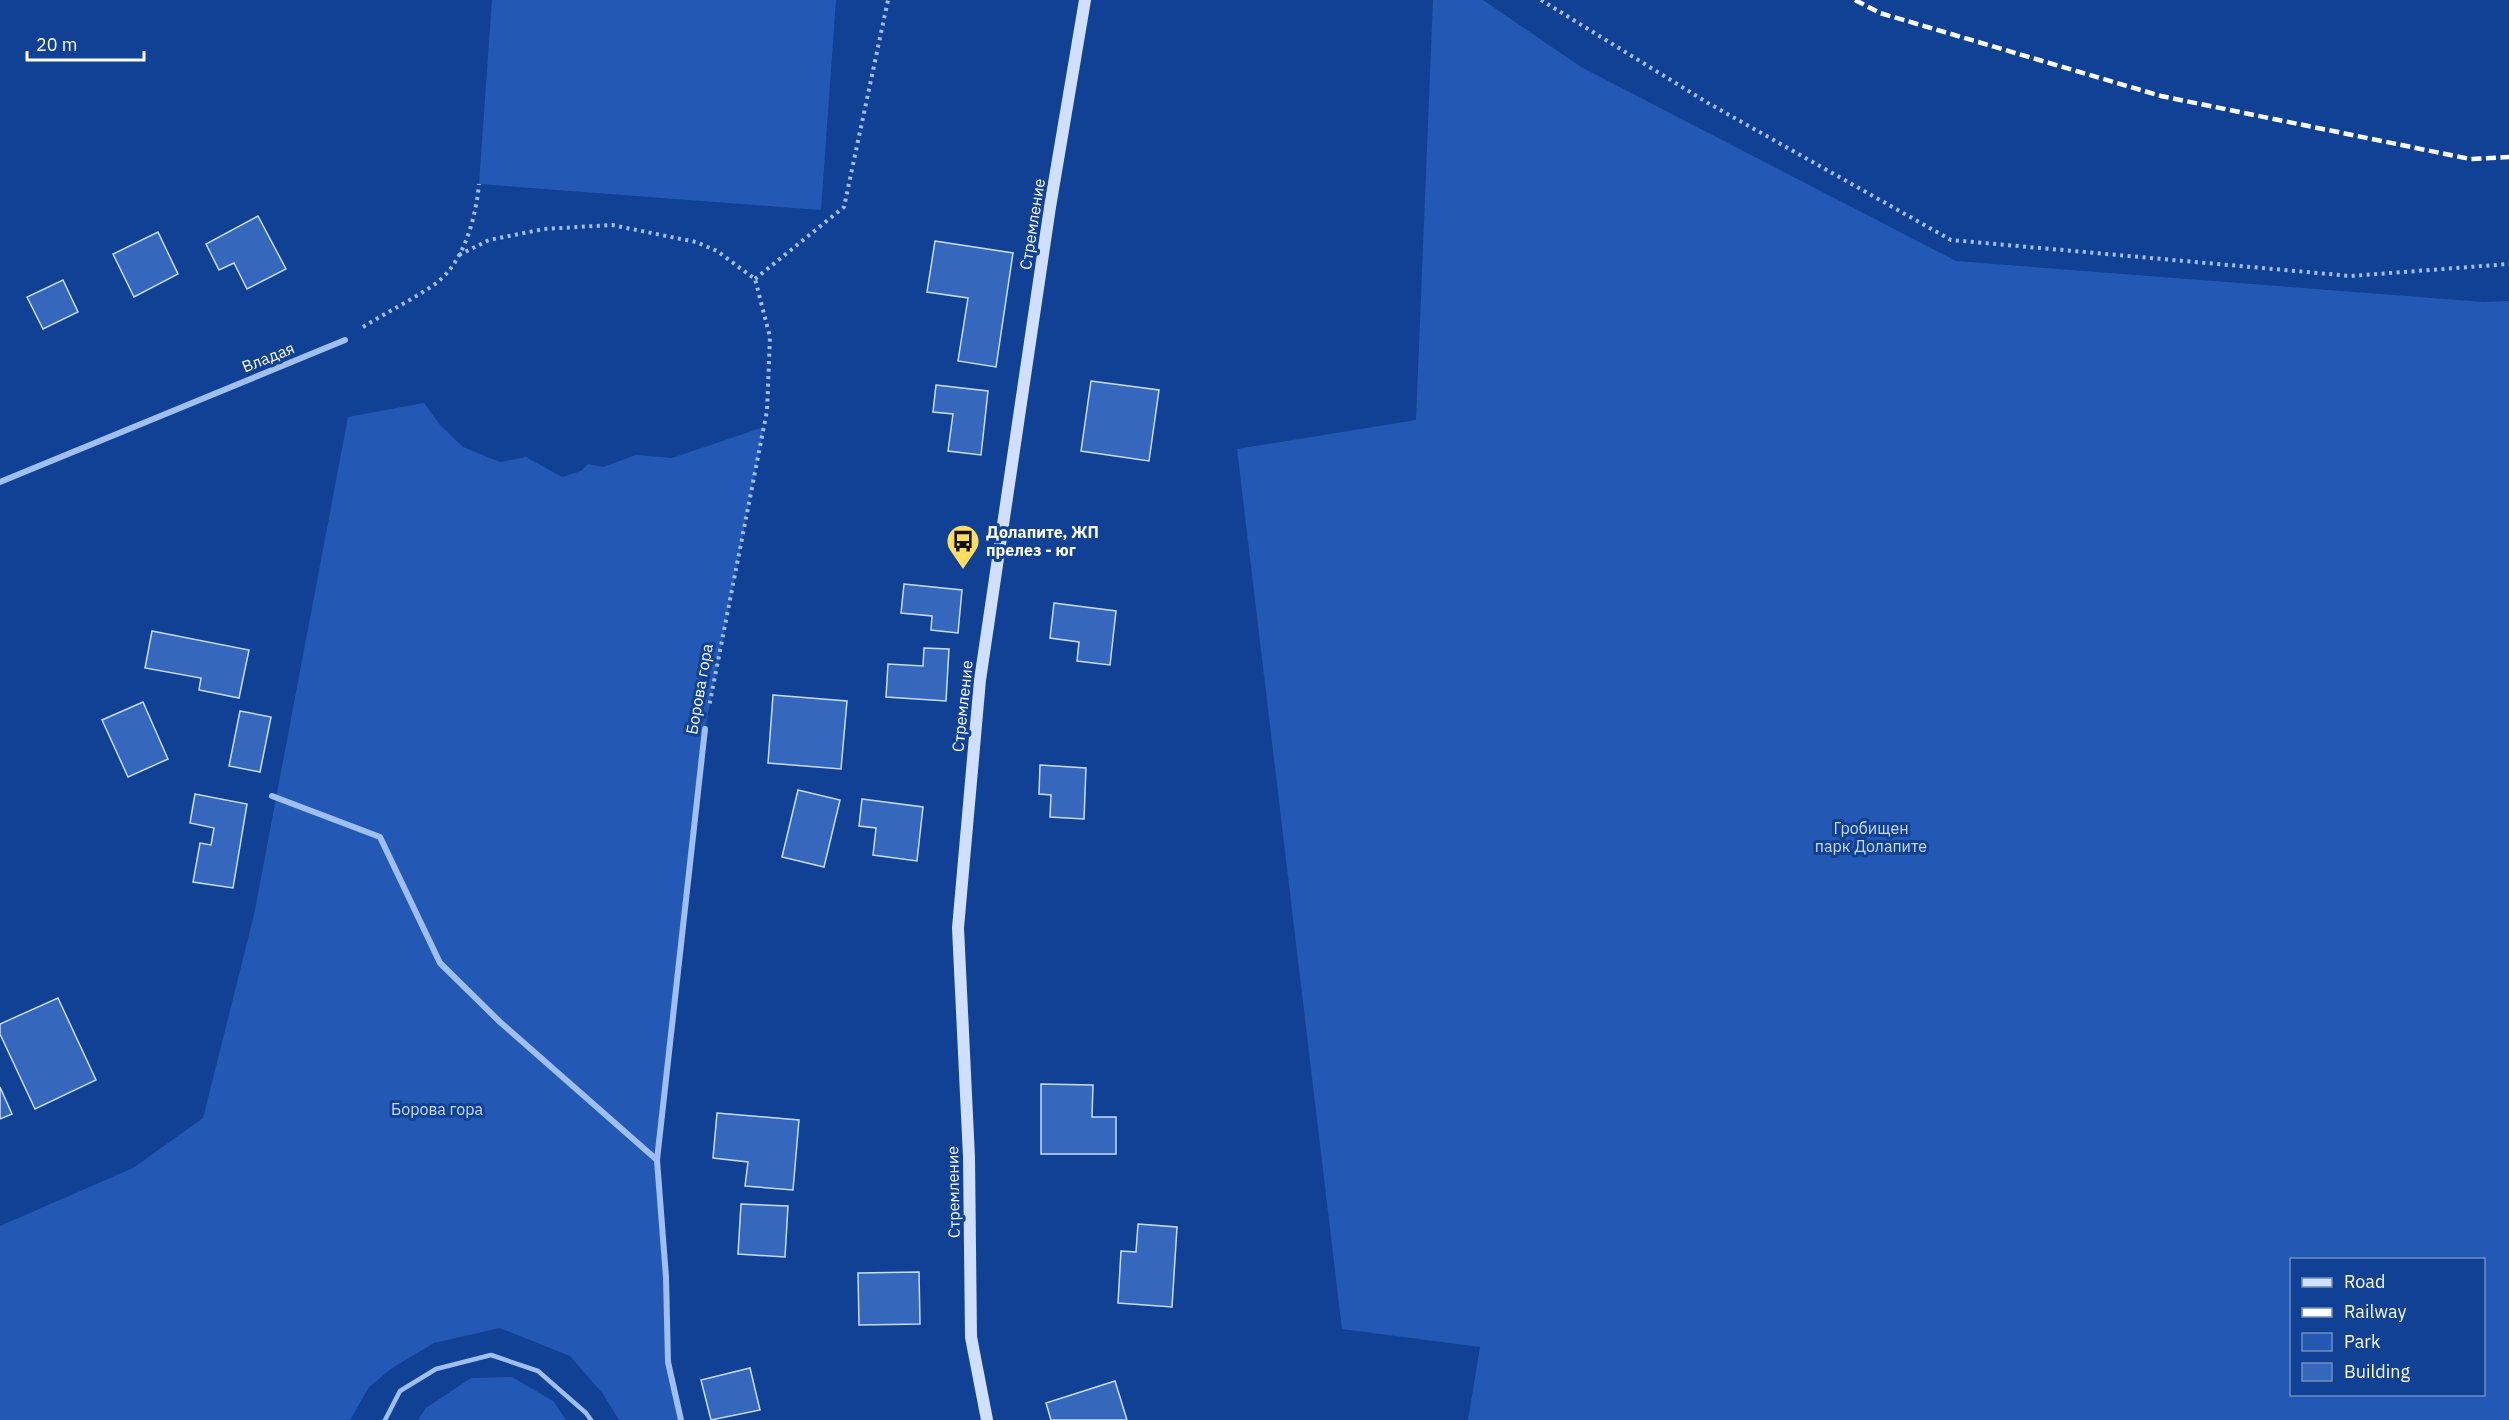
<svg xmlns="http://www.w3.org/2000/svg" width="2509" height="1420" viewBox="0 0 2509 1420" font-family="'IBM Plex Sans',sans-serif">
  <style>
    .green { fill: #2359b4; fill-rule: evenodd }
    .building { fill: #3567bc; stroke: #c7dcfd; stroke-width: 1.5 }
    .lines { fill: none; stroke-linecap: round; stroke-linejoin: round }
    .path { stroke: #9fbff3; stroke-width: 4; stroke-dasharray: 3 4.5; stroke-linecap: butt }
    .lane { stroke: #9fbff3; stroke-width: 4.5 }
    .street { stroke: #9fbff3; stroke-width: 6 }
    .secondary { stroke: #cfdffd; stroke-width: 12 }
    .rail { stroke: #fff; stroke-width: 4.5; stroke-dasharray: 10 4.5; stroke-linecap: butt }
    .labels { text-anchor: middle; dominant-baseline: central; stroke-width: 6; stroke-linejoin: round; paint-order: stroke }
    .street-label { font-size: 16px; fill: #fff; stroke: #114194 }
    .poi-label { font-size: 16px; font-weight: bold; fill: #fff; stroke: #114194; text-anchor: start }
    .park-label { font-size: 16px; fill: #c7dcfd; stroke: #114194 }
  </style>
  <rect width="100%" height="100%" fill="#114194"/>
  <g class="green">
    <path d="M492,0H836L821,210L479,184Z"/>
    <path d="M1433,0H1483L1581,67L1956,261L2484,302L2509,301V1420H1468L1480,1347L1342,1329L1237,449L1416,420ZM2292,1260H2484V1394H2292Z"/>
    <path d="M424,403L440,425L463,447L500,462L526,457L562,477L581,471L588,464L603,467L636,455L672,458L764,427L705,729L657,1160L668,1362L681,1420H619L603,1394L570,1356L500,1328L434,1343L392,1368L369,1387L350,1420H0V1226L133,1168L203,1118L254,915L348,417Z"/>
    <path d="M512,1377L553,1401L566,1420H418L426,1408L471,1378Z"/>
  </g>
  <g class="building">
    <path d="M258,216L286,269L247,289L234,263L219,270L206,244Z"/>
    <path d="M158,232L178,274L134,297L113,254Z"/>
    <path d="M935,241L1013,253L996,367L958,361L968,298L927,292Z"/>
    <path d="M63,280L78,312L43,329L27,297Z"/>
    <path d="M1091,381L1159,390L1149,461L1081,451Z"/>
    <path d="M936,385L988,391L981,455L948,451L953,414L933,412Z"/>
    <path d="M904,584L962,590L958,633L931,630L932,616L901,613Z"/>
    <path d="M1054,603L1116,611L1110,665L1077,661L1079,642L1050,638Z"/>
    <path d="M152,631L249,650L239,698L199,690L201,678L145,668Z"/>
    <path d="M924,648L949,649L946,701L886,697L888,664L923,666Z"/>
    <path d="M773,695L847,701L841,769L768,763Z"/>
    <path d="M143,702L168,759L128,777L102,720Z"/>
    <path d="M240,711L271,717L260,772L229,766Z"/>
    <path d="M1040,765L1086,768L1084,819L1050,817L1051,795L1039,794Z"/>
    <path d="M798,790L840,800L824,867L782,857Z"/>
    <path d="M195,794L247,804L233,888L193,882L200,843L211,845L214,828L190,823Z"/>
    <path d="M862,799L923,807L917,861L873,855L876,828L859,826Z"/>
    <path d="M58,998L96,1080L35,1109L0,1034V1024Z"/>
    <path d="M1041,1084L1093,1085L1092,1117H1116V1154H1041Z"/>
    <path d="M0,1087L12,1114L0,1119Z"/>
    <path d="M717,1113L799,1120L793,1190L745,1186L748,1162L713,1158Z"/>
    <path d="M741,1204L788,1206L785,1257L738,1254Z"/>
    <path d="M1138,1224L1177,1227L1172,1307L1118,1303L1121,1251L1136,1252Z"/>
    <path d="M919,1272L920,1324L859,1325L858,1273Z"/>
    <path d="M750,1368L760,1410L711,1420L701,1380Z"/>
    <path d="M1115,1381L1127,1420H1051L1046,1403Z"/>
  </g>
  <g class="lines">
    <g class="path">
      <path d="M1541,0L1708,103L1951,240L2351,276L2509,264"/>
      <path d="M459,255L489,240L544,229L612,225L696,242L717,251L755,279L770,337L767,411L709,707"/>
      <path d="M755,279L844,207L888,0"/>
      <path d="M363,327C387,312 412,300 435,284C464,263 476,217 479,184"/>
    </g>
    <path class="lane" d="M385,1420L400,1391L436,1369L491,1355L538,1371L586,1413L591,1420"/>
    <g class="street">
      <path d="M0,482L345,340"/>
      <path d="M272,796L380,837L440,963L500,1022L657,1160"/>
      <path d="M681,1420L668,1362L666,1277L657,1160L705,729"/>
    </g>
    <path class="secondary" d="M987,1420L971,1337L969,1157L958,928L980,680L1050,207L1085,0"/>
    <path class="rail" d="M1855,0L1880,13L2161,96L2470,159L2509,157"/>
  </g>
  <defs>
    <symbol id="bus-pin" viewBox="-11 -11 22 30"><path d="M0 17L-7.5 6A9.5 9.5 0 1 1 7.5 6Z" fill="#ffdd61" stroke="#114194"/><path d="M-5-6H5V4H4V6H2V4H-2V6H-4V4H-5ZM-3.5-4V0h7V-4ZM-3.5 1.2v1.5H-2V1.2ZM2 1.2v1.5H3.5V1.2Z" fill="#111"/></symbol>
  </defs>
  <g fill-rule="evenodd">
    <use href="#bus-pin" x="944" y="522" width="38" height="52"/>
  </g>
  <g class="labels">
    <g class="street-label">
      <text transform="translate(1032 224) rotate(-81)">Стремление</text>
      <text transform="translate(268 357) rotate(-22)">Владая</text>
      <text transform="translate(699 689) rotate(-80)">Борова гора</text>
      <text transform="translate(962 706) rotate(-84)">Стремление</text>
      <text transform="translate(953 1192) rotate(-91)">Стремление</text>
    </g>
    <g class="poi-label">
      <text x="986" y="532">Долапите, ЖП<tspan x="986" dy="18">прелез - юг</tspan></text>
    </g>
    <g class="park-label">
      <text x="1871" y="828">Гробищен<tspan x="1871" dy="18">парк Долапите</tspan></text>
      <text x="437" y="1109">Борова гора</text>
    </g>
  </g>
  <rect x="2290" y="1258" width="195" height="138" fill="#114194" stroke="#708dbf" stroke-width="1.5"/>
  <rect x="2302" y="1278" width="30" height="9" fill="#cfdffd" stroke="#708dbf" stroke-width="1.5"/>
  <text x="2344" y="1288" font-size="18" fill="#ffffff">Road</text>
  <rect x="2302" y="1308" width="30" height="9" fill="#ffffff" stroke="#708dbf" stroke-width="1.5"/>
  <text x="2344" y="1318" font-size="18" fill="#ffffff">Railway</text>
  <rect x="2302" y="1333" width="30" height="18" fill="#2359b4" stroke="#708dbf" stroke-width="1.5"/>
  <text x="2344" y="1348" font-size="18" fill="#ffffff">Park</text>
  <rect x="2302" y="1363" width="30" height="18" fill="#3567bc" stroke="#708dbf" stroke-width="1.5"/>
  <text x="2344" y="1378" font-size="18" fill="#ffffff">Building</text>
  <path d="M27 51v9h117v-9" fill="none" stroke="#ffffff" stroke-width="3"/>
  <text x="36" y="51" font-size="18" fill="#ffffff" stroke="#114194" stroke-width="4.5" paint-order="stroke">20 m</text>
</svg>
